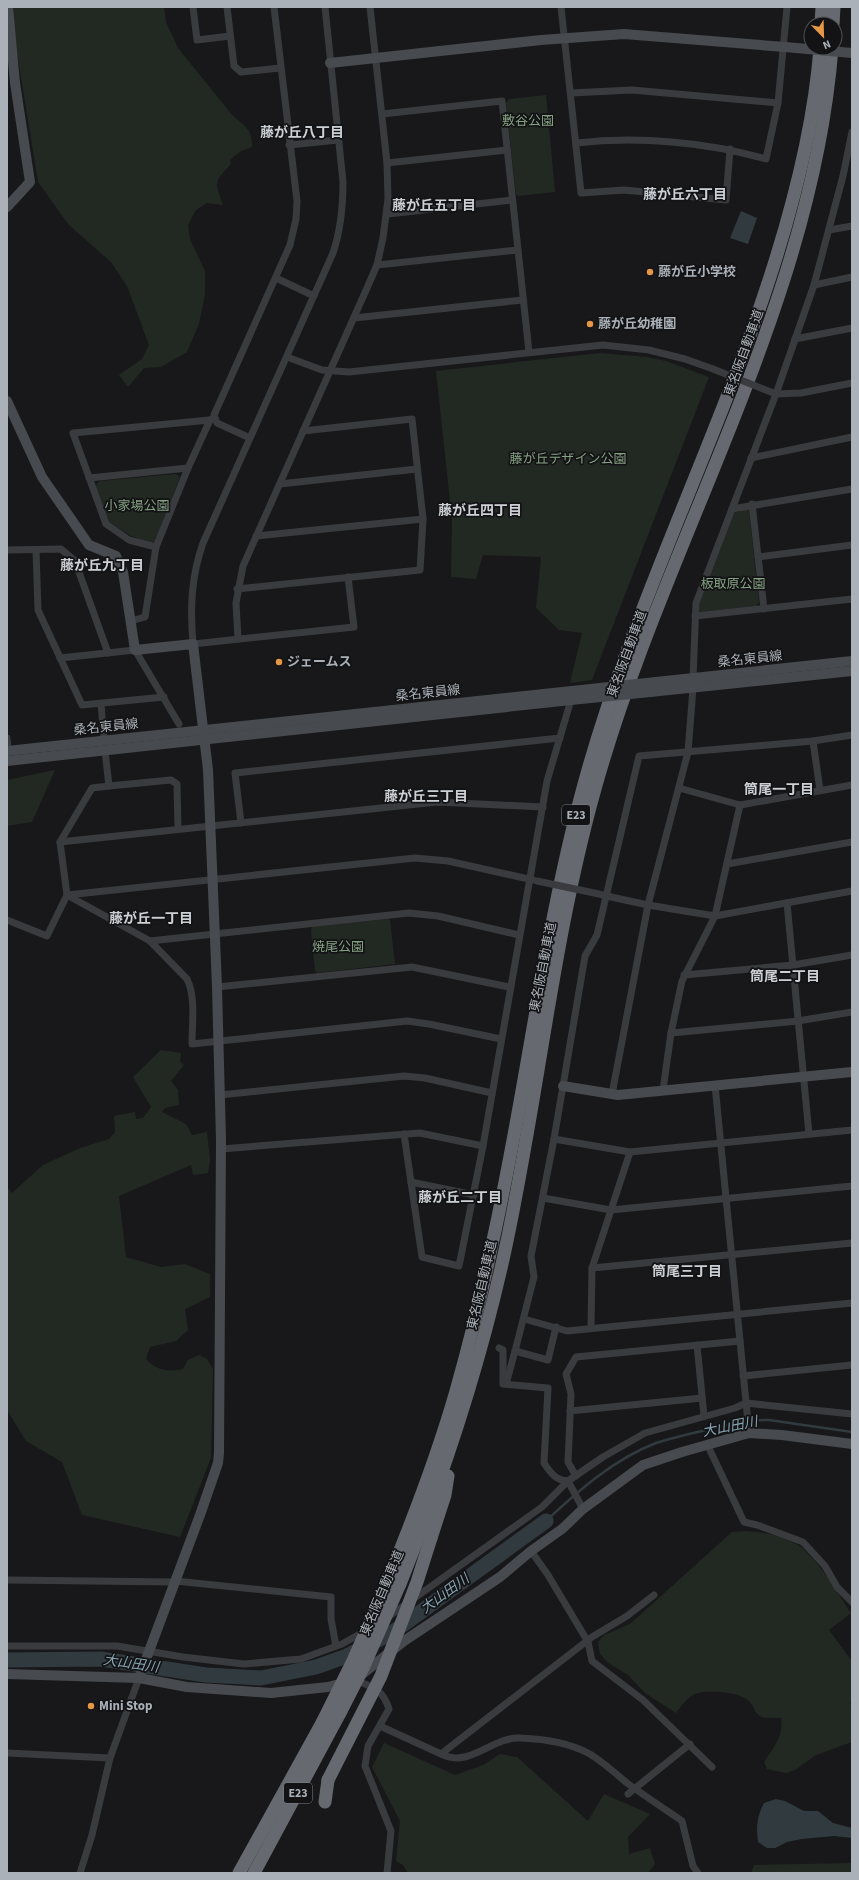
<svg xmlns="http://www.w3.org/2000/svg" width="859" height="1880" viewBox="0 0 859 1880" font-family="'Source Sans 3','Noto Sans JP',sans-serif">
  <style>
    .green { fill: #222922 }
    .water { fill: #313b3f }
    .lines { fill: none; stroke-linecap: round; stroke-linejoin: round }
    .stream { stroke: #313b3f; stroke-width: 2.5 }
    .river { stroke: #313b3f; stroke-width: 15 }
    .street { stroke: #393b3e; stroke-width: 7 }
    .secondary { stroke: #474a4e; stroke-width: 10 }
    .highway { stroke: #66696f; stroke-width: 13 }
    .street-bridge { stroke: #393b3e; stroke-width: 7 }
    .secondary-bridge { stroke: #474a4e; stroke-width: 10 }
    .highway-bridge { stroke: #66696f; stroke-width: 13 }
    .poi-dot { fill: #e49745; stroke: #131315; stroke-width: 1.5 }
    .labels { text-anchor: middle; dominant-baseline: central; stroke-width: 3.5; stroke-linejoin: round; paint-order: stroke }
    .shield { fill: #131315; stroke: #7d8287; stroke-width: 1 }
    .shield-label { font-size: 12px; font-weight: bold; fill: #abb1b8 }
    .park-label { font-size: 13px; fill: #86a284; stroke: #131315 }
    .poi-label { font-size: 13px; font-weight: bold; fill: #abb1b8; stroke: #131315; text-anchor: start }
    .street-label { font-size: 13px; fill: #abb1b8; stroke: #131315 }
    .neighbourhood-label { font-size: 14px; font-weight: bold; fill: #ccd0d5; stroke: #131315 }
    .water-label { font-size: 14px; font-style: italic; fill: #85a3b0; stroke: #131315 }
  </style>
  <rect width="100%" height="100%" fill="#18181a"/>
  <g class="green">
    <path d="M12,7H164L166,22L178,48L232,115C244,125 253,130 252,147L241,151L230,160L231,164C214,183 214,180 223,205L207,203L196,210L188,225L190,239L205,271V294L199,324L187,352L161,367L144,368L128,387L119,375L142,359L149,345L127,286L111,262L69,225L38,182L13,28Z"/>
    <path d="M546,95L555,192L518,196L516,194L506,103L509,99Z"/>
    <path d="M600,353L647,357L666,361L709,377L592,680L570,683L582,633L559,630L536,608L541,557L483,555L476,579L451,577L452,520L436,371Z"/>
    <path d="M176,474L180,477L155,541L151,543L131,536L109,522L95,486L100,481Z"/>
    <path d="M746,509L749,511L759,602L756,606L700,612L698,608L734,513Z"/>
    <path d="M55,770L32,822L7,826V780Z"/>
    <path d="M388,919L390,920L395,964L318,973L315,971L311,931L312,926Z"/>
    <path d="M161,1050L181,1053L180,1062L184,1065L171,1081L178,1090L179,1105L165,1108L162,1112L186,1124L192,1135L207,1132L210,1160L208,1173L193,1175L191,1165L119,1196L126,1257L161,1267L185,1264L210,1274V1297L185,1309L188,1330L176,1341L150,1347L146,1359C157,1371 168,1372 183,1369L188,1360L199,1355L207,1359L213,1369L211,1458L180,1537L82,1515L62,1462L26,1441L7,1410V1187L12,1193L43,1165L80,1148L109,1139L115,1132L114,1116L135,1112L136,1119L143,1118L151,1107L133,1077Z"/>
    <path d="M746,1531C763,1532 779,1535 794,1543C815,1553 838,1594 851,1613L829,1630L852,1661V1701L850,1703L852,1708V1742L816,1755L795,1770L786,1773L767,1769L764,1762C774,1747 784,1736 781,1718C775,1717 768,1719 762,1717C755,1715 754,1706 749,1701C741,1692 710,1690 698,1693C689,1694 681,1707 676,1713L645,1693L628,1675L607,1662L600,1654L598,1642L604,1635L630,1624L732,1532Z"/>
    <path d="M384,1743L455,1775L483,1765L500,1754L517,1757L588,1821L604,1794L650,1814L628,1837L629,1854L650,1848L655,1864L648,1873H408L403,1865L396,1861L400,1821L372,1767Z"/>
    <path d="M852,1863V1873H751L754,1865Z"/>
  </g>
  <g class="water">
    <path d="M741,211L757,218L748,244L730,238Z"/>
    <path d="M776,1799L785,1801L804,1811H818L833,1823L852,1828V1838L834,1836L802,1839L787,1842L775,1848H767L758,1842C756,1828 757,1816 764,1803Z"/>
  </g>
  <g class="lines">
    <path class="stream" d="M546,1521C578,1491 614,1459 656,1443C672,1438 689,1434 706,1430C727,1425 747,1419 769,1420L852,1432"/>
    <path class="river" d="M7,1660L101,1659L206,1675L261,1678L316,1667L347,1656L393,1632L546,1521"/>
    <g class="street">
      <path d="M193,7L197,40L230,36"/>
      <path d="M227,7L234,66L241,72L280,68"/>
      <path d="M325,7L343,182C343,206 341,229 333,253L203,543C191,577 190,609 193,644L354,627L348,577"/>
      <path d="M561,7L581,193L624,190L726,200L730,149"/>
      <path d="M571,93L632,90L778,103"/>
      <path d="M382,114L502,101L529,352"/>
      <path d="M576,143C638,136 706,142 766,159L778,103L787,7"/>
      <path d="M289,145L338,140"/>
      <path d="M387,163L507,150"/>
      <path d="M388,214L512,200"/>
      <path d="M829,230L852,226"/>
      <path d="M377,265L518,250"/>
      <path d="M276,278L314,296"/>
      <path d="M814,285L852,277"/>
      <path d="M354,318L523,300"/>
      <path d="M795,339L852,328"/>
      <path d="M287,357L322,370L349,372L603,345L649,350L685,359L713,369"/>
      <path d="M776,394L801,393L852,383"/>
      <path d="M215,418L217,423L250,438"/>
      <path d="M751,458L852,437"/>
      <path d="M89,478L188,468"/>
      <path d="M280,484L417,469"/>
      <path d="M752,504L764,609"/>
      <path d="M732,509L852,489"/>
      <path d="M256,536L423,519"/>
      <path d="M156,547L129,540L106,524L73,433L210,420"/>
      <path d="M7,550L61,549L75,561L108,653"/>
      <path d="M36,550L38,610L82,705L164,697"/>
      <path d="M758,557L852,545"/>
      <path d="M237,589L420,570L423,519L412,419L303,431"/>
      <path d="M695,616L852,599"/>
      <path d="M131,621L145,617L156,547L188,468L210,420L215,418L214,415L290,245L296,219L297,201L274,7"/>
      <path d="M238,639L236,603L243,566L367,288L377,265L383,238L388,199L387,163L370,7"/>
      <path d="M60,658L135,650L179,724"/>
      <path d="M693,678L696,603L776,394L814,285L843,176L852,132"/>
      <path d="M101,704L104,740"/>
      <path d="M7,738L8,751"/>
      <path d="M813,741L820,790"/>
      <path d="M105,751L109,786L92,788L60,842L67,895L150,941L187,979C196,997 192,1024 192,1044L407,1021L429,1024L501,1039"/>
      <path d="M109,786L171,780L177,784L178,829"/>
      <path d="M679,788L740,805L852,785"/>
      <path d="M241,823L235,773L560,738"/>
      <path d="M60,842L437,802L543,807"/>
      <path d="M727,864L852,842"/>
      <path d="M602,895L648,905L715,916L852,891"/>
      <path d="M787,903L809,1134"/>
      <path d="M7,920L47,936L67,895L415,858L448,861L533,880"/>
      <path d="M150,941L409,913L438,916L519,935"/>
      <path d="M684,975L793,965L852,955"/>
      <path d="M217,987L412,967L509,987"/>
      <path d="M671,1033L798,1021L852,1012"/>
      <path d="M715,1085L749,1433"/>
      <path d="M663,1090L671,1033L682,981L715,916L740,805"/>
      <path d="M612,1094L648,905L688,752L693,688"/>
      <path d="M220,1095L404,1076L425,1078L492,1093"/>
      <path d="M404,1134L422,1257L459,1266L483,1146L547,781L571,700"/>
      <path d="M554,1139L630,1152L852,1130"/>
      <path d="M221,1149L420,1133L483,1146"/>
      <path d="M411,1182L474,1195"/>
      <path d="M543,1198L611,1210L852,1186"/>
      <path d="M592,1268L852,1243"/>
      <path d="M524,1319L567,1331L852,1303"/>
      <path d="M556,1327L548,1360L515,1351L534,1277L531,1256L554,1139L585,956L597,935L639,756L813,741L852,735"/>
      <path d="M591,1328L592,1268L630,1152"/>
      <path d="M697,1345L704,1416"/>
      <path d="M499,1348L503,1350V1384L548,1388L544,1463C551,1473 555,1480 568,1481L583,1509"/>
      <path d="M743,1376L852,1365"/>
      <path d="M506,1384L515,1351"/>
      <path d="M570,1411L702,1398"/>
      <path d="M707,1444L744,1522L757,1525L803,1542L825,1566L837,1587L852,1602"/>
      <path d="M576,1476L568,1462L571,1394L566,1374L576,1357L740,1341"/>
      <path d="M531,1551L548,1575L588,1642L592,1661L643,1700L712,1767"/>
      <path d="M7,1580L174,1582"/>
      <path d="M175,1581L331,1597V1619L336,1646"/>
      <path d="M388,1617L542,1507L568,1481L603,1457L645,1433L735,1408L746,1403L852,1414"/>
      <path d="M7,1646H117L183,1657L244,1664L301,1659L342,1644L365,1631"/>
      <path d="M355,1680C372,1687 383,1689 389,1709L368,1746L365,1766L391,1831L387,1873"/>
      <path d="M380,1726L441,1754L592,1637L627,1616L654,1595"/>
      <path d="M7,1753L110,1758"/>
      <path d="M441,1754C470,1769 492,1736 521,1738C543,1739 569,1743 588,1753C602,1761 615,1773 627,1783C645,1796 663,1808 682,1821L693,1866L698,1873"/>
      <path d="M628,1794L690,1744"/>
      <path d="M80,1873L92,1835L110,1758L139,1678"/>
    </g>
    <g class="secondary">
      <path d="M330,63L541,40L624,34L785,47"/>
      <path d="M7,207L30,182L15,83L8,7"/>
      <path d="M7,401L42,477L89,545L116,556L123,572L135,650L193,644L208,770L217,987L221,1140L219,1453L218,1463L200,1515L139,1678"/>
      <path d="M656,682L852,661"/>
      <path d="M650,692L852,671"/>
      <path d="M7,751L572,691"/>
      <path d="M7,761L571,700"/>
      <path d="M563,1086L618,1095L852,1072"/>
      <path d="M7,1674L139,1678L187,1687L271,1693L328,1687L347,1682"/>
      <path d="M361,1675L404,1641L500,1577L531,1551L562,1529L583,1509L643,1465L682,1452L749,1433L782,1435L852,1444"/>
    </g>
    <g class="highway">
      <path d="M821,24L822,7"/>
      <path d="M833,24L834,7"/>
      <path d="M431,1538L445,1495L448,1476"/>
      <path d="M400,1584C443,1477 479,1368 504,1255C538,1100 552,942 595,789C664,541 812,308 832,48"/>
      <path d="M381,1597C409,1530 436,1461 456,1391C469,1345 481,1297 491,1249C526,1096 542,940 583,788C630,613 714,450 770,277C794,203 814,126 820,48"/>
      <path d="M325,1802L328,1780"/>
      <path d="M239,1873L322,1723"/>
      <path d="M254,1873L340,1713"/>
    </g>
    <g class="street-bridge">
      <path d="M713,369L776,394"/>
      <path d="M537,881L599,894"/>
    </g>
    <g class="secondary-bridge">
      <path d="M785,47L852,53"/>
      <path d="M572,691L656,682"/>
      <path d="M571,700L650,692"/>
    </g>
    <g class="highway-bridge">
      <path d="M340,1713L364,1666L400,1584"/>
      <path d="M322,1723L352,1663L381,1597"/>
      <path d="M328,1780L381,1676L417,1582L431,1538"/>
    </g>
  </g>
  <g class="poi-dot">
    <circle cx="650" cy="272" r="4"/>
    <circle cx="590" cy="324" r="4"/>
    <circle cx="279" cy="662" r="4"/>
    <circle cx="91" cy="1706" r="4"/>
  </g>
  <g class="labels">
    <g class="shield">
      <rect x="562" y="805" width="28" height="20" rx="3"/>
      <rect x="284" y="1783" width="28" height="20" rx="3"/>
    </g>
    <g class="shield-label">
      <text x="576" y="815">E23</text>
      <text x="298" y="1793">E23</text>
    </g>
    <g class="park-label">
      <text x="528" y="121">敷谷公園</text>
      <text x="568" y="459">藤が丘デザイン公園</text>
      <text x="137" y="506">小家場公園</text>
      <text x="733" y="584">板取原公園</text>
      <text x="338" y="947">焼尾公園</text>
    </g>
    <g class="poi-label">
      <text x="658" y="272">藤が丘小学校</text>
      <text x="598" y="324">藤が丘幼稚園</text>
      <text x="287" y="662">ジェームス</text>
      <text x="99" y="1706">Mini Stop</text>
    </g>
    <g class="street-label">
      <text transform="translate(744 353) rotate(-70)">東名阪自動車道</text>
      <text transform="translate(627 654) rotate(-70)">東名阪自動車道</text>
      <text transform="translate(750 659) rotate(-6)">桑名東員線</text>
      <text transform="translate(428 693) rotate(-6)">桑名東員線</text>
      <text transform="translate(106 727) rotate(-6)">桑名東員線</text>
      <text transform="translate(543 967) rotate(-79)">東名阪自動車道</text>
      <text transform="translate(482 1285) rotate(-77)">東名阪自動車道</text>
      <text transform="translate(382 1593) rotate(-67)">東名阪自動車道</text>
    </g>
    <g class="neighbourhood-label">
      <text x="302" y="133">藤が丘八丁目</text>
      <text x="685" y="195">藤が丘六丁目</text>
      <text x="434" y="206">藤が丘五丁目</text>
      <text x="480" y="511">藤が丘四丁目</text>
      <text x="102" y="566">藤が丘九丁目</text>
      <text x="779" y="790">筒尾一丁目</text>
      <text x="426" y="797">藤が丘三丁目</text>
      <text x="151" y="919">藤が丘一丁目</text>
      <text x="785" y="977">筒尾二丁目</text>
      <text x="460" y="1198">藤が丘二丁目</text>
      <text x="687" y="1272">筒尾三丁目</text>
    </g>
    <g class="water-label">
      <text transform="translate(730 1427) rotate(-11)">大山田川</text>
      <text transform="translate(445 1594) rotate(-36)">大山田川</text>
      <text transform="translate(131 1664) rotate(8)">大山田川</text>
    </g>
  </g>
  <rect width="859" height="1880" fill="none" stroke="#abb1b8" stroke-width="16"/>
  <g transform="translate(823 36) rotate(157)"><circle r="19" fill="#131315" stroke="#505256"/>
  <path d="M0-3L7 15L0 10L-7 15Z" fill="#e49745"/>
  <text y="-6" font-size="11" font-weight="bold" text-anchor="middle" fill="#abb1b8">N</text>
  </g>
</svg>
